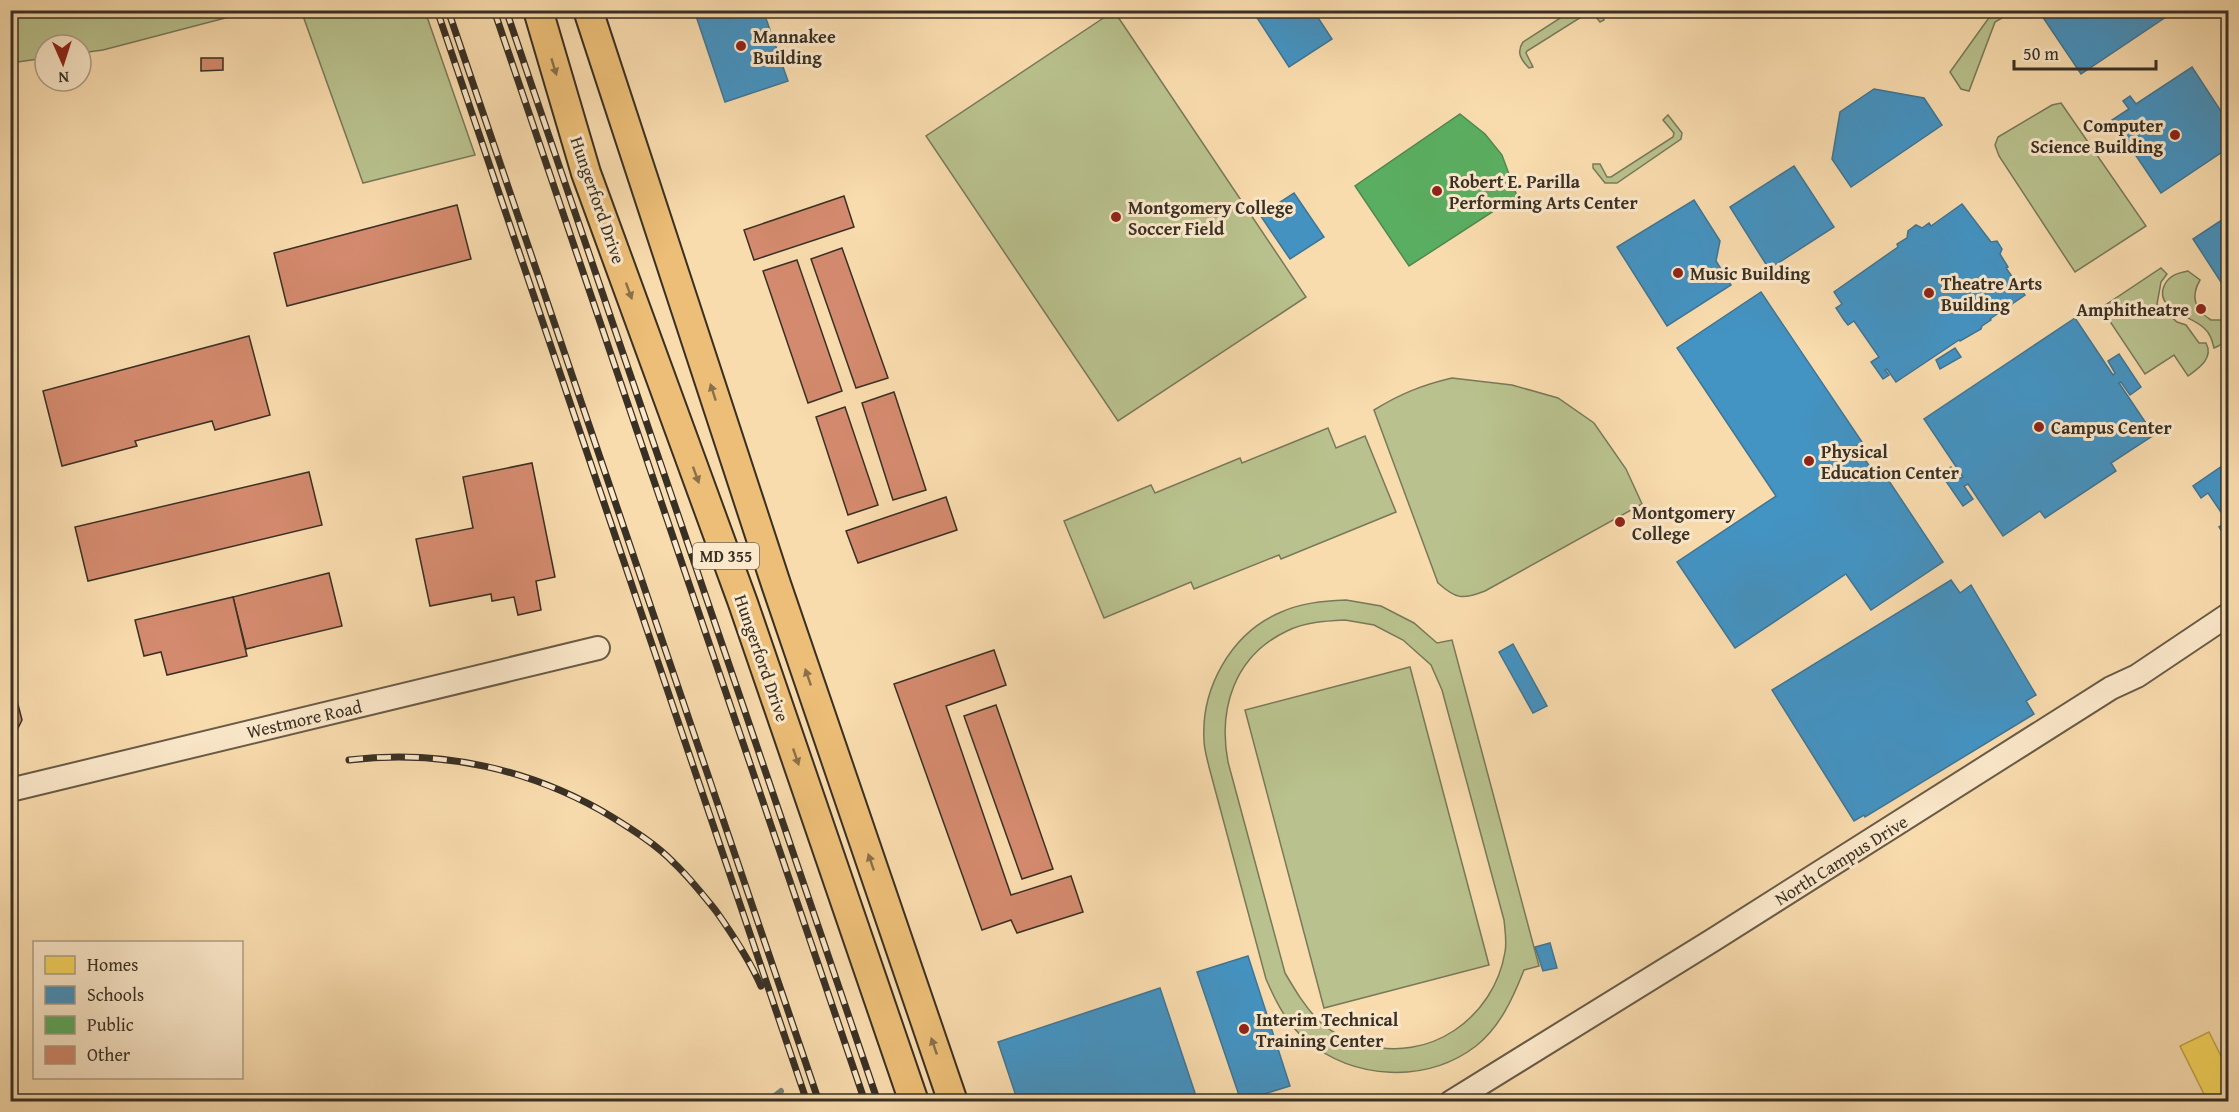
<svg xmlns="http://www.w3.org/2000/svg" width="2239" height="1112" viewBox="0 0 2239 1112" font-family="'Gentium Book Plus',serif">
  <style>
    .green { fill: #b9c28e; stroke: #79795a; stroke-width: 1.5; fill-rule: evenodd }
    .homes { fill: #f6d55c; stroke: #bda44c; stroke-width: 1.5 }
    .schools { fill: #4393c3; stroke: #407594; stroke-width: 1.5 }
    .public { fill: #5aae61; stroke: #50884f; stroke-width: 1.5 }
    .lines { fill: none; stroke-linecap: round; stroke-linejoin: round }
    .stream { stroke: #768474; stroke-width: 6 }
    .building { fill: #d48a6e; stroke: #393025; stroke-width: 1.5 }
    .minor-casing { stroke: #695b47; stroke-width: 26 }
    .major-casing { stroke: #393025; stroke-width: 32 }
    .minor { stroke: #fbe8ca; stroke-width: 22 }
    .major { stroke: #ecbe77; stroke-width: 28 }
    .rail-casing { stroke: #393025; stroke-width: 7 }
    .rail { stroke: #fbe8ca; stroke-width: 4.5; stroke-dasharray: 14; stroke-linecap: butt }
    .oneway { fill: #8a704a }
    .poi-dot { fill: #8f2418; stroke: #fbe8ca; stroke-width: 2 }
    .labels { text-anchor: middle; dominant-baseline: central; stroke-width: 6; stroke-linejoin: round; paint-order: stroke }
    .shield { fill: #fbe8ca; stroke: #736756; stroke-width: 1.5 }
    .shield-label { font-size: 16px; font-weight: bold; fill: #393025 }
    .poi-label { font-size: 18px; font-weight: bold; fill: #393025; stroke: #fbe8ca; text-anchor: start }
    .street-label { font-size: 18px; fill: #393025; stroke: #fbe8ca }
  </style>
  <rect width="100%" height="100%" fill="#f9dcae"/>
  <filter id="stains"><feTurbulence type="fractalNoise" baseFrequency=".00333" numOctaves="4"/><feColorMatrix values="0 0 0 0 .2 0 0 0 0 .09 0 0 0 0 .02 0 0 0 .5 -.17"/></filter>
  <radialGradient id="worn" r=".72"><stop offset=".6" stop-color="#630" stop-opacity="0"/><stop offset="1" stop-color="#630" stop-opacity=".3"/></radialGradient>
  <g class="green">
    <path d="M10,11H425L475,155L363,183L302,13L229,17L103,50L81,53V45H45V58L11,63Z"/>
    <path d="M1114,11L1306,297L1118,421L926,136Z"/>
    <path d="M1571,11H1599L1604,20L1600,22L1592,12H1589L1527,51L1526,53L1533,67L1529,68C1521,60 1516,52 1523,42Z"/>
    <path d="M1999,11L2002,18L1995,22L1969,91L1961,89L1950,72L1988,19Z"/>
    <path d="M2061,103L2146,226L2075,272L1999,156L1995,145L1998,137L2052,105Z"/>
    <path d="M1668,115L1682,133L1681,139L1617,183H1605L1593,168V164H1600L1607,177H1611L1673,137L1674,133L1663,120Z"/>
    <path d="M2161,268L2167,274L2161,282L2157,304L2177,322L2186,325L2199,343H2206C2214,358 2199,368 2188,376L2174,355L2145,374L2101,308Z"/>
    <path d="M2188,271L2200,280C2190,297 2195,310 2211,320H2228C2229,333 2228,343 2214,348C2212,340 2210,333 2204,328C2192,316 2152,309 2165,284C2170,275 2178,273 2188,271Z"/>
    <path d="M1452,378L1512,385L1558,398L1594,423L1626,469L1642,504L1485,591C1462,600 1456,599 1438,583L1374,410C1400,394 1422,385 1452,378Z"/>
    <path d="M1328,428L1336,448L1365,436L1396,512L1281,559L1279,555L1194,589L1191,582L1104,618L1064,521L1151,485L1155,493L1240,458L1242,463Z"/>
    <path d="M1346,600L1381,606L1414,623L1437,643L1452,640L1539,966L1524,970C1513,998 1500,1027 1476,1046C1426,1084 1354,1080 1306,1040C1287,1024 1276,1002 1266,979L1209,767C1207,758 1204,749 1204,740C1201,688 1231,634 1279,613C1300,603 1323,601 1346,600ZM1345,620L1374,625L1403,640L1431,665L1442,690L1504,920C1505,930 1507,942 1505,952C1494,1018 1429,1064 1363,1044C1349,1040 1330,1032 1319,1021C1305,1007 1295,990 1285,973L1228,762C1218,709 1234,656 1287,631C1305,622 1325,621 1345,620Z"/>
    <path d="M1410,667L1489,965L1324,1008L1245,710Z"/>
  </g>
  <path class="homes" d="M2209,1032L2228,1070V1102H2208L2180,1046Z"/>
  <g class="schools">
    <path d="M694,10H763L788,81L725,102Z"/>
    <path d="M1252,10H1313L1332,39L1289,67Z"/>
    <path d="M2038,10H2171L2172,13L2081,74Z"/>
    <path d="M2192,67L2228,122V148L2161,193L2112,120L2129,109L2123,101L2130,96L2136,104Z"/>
    <path d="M1874,89L1924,98L1942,125L1851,187L1832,159L1840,112Z"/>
    <path d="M1794,166L1834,227L1769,269L1730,207Z"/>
    <path d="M1294,193L1324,237L1290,259L1260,215Z"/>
    <path d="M1694,200L1720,241L1716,261L1731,285L1667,326L1617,247Z"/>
    <path d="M1962,204L1991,242L1997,241L2002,249L2000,254L2008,267L2006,268L2025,295L1990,319L1991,320L1982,326L1981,329L1960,341L1959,340L1896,382L1887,369L1885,370L1889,375L1883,379L1871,362L1879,357L1854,321L1848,325L1844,320L1836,308L1842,304L1834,292L1898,247L1897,244L1907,238L1908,231L1916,225L1922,228L1929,223L1931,226Z"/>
    <path d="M2228,216V293L2193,239Z"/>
    <path d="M1761,292L1862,442L1856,446L1878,479L1885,475L1943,562L1871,610L1846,574L1735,648L1677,562L1776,496L1677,348Z"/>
    <path d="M2075,318L2113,375L2115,373L2108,361L2119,354L2141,387L2130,395L2121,382L2119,383L2154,435L2111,463L2116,471L2045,518L2040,511L2003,536L1968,484L1964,486L1973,499L1963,506L1941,474L1951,467L1959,479L1963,477L1924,419Z"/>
    <path d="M1955,348L1961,357L1940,369L1936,360Z"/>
    <path d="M2228,462V541L2219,527L2227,521L2208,493L2201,498L2193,486Z"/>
    <path d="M1951,580L1960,593L1971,585L2036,695L2026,701L2034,714L1865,817L1864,815L1854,821L1772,690Z"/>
    <path d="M1513,644L1547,706L1533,713L1499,652Z"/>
    <path d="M1550,943L1557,968L1543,971L1535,947Z"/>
    <path d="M1248,956L1290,1086L1241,1101L1197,972Z"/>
    <path d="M1160,988L1198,1102H1018L998,1042Z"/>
  </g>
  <path class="public" d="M1460,114L1485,134L1502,155L1517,196L1409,266L1355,186Z"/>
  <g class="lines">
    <path class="stream" d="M767,1102L781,1091"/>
  </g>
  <g class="building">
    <path d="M201,58H223V70L201,71Z"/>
    <path d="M844,196L854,227L754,260L744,230Z"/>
    <path d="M457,205L471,259L287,306L274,253Z"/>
    <path d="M842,248L888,378L856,388L811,259Z"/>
    <path d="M797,260L842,391L808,403L763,271Z"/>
    <path d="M249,336L270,415L215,430L212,421L135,441L137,446L62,466L43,391Z"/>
    <path d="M894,392L926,490L893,500L862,403Z"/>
    <path d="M845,407L878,505L848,515L816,417Z"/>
    <path d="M532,463L555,577L536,581L541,610L518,615L514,597L492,601L491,594L430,606L416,539L473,528L463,477Z"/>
    <path d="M309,472L322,525L88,581L75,527Z"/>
    <path d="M946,497L957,530L858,563L846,531Z"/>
    <path d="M329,573L342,626L246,649L233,597Z"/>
    <path d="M233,597L247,656L167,675L161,652L144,656L135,620Z"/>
    <path d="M994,650L1006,685L946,706L1011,895L1071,876L1083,912L1017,933L1011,920L982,930L894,684Z"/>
    <path d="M10,674L22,720L17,730L10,732Z"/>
    <path d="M996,705L1053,869L1022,879L964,716Z"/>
  </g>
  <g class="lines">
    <defs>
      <g id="minor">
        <path d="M10,790L598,648"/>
        <path d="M1451,1102L1713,940L2111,688L2137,676L2228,615"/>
      </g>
      <g id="major">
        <path d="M538,10L586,173L743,603L914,1102"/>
        <path d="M588,10L776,584L953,1102"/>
      </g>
    </defs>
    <use href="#minor" class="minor-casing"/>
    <use href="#major" class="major-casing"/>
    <use href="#minor" class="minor"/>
    <use href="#major" class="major"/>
    <defs>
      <g id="rail">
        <path d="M437,10L807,1102"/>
        <path d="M448,10L819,1102"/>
        <path d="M494,10L865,1102"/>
        <path d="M506,10L878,1102"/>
        <path d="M349,760C442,749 532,769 612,817C633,830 657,845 674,863C689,877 703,895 716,911C733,935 749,959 761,986"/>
      </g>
    </defs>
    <use href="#rail" class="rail-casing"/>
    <use href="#rail" class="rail"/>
  </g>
  <defs><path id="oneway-solid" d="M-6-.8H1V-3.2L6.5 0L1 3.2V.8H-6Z" transform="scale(1.5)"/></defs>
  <g class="oneway">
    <use href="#oneway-solid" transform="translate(554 67) rotate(73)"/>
    <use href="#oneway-solid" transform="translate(629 291) rotate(70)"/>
    <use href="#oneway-solid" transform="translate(713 392) rotate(-108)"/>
    <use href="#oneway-solid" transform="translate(696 475) rotate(70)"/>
    <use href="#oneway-solid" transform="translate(808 677) rotate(-109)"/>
    <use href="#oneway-solid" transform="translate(796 757) rotate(71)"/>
    <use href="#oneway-solid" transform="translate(871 862) rotate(-109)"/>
    <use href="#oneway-solid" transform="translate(934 1046) rotate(-109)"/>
  </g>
  <g class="poi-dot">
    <circle cx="741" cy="46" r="6"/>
    <circle cx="2175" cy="135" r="6"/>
    <circle cx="1437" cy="191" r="6"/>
    <circle cx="1116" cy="217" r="6"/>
    <circle cx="1678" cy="273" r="6"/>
    <circle cx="1929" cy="293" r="6"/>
    <circle cx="2201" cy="309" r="6"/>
    <circle cx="2039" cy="427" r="6"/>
    <circle cx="1809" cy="461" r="6"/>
    <circle cx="1620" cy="522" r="6"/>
    <circle cx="1244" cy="1029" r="6"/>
  </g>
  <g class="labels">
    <rect class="shield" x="693" y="543" width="66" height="26" rx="4.5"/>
    <g class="shield-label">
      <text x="726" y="556">MD 355</text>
    </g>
    <g class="poi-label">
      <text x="753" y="36">Mannakee<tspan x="753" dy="21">Building</tspan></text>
      <text x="2163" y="125" text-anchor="end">Computer<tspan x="2163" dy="21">Science Building</tspan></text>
      <text x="1449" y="181">Robert E. Parilla<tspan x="1449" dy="21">Performing Arts Center</tspan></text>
      <text x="1128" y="207">Montgomery College<tspan x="1128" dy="21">Soccer Field</tspan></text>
      <text x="1690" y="273">Music Building</text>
      <text x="1941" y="283">Theatre Arts<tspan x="1941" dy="21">Building</tspan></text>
      <text x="2189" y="309" text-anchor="end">Amphitheatre</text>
      <text x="2051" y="427">Campus Center</text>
      <text x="1821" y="451">Physical<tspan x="1821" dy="21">Education Center</tspan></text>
      <text x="1632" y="512">Montgomery<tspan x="1632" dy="21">College</tspan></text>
      <text x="1256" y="1019">Interim Technical<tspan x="1256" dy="21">Training Center</tspan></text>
    </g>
    <g class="street-label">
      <text transform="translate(598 200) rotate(71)">Hungerford Drive</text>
      <text transform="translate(762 658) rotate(71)">Hungerford Drive</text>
      <text transform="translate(304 719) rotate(-13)">Westmore Road</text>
      <text transform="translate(1841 860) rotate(-32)">North Campus Drive</text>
    </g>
  </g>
  <rect width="2239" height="1112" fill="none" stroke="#f9dcae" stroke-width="36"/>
  <rect x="12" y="12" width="2215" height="1088" fill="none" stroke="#393025" stroke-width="3"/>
  <rect x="18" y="18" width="2203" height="1076" fill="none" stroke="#393025" stroke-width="1.5"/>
  <rect x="33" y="941" width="210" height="138" fill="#fbe8ca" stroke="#ad9e88" stroke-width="1.5"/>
  <rect x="45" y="956" width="30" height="18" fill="#f6d55c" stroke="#ad9e88" stroke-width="1.5"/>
  <text x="87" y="971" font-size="18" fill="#393025">Homes</text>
  <rect x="45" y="986" width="30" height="18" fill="#4393c3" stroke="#ad9e88" stroke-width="1.5"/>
  <text x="87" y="1001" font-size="18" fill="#393025">Schools</text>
  <rect x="45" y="1016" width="30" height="18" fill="#5aae61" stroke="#ad9e88" stroke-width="1.5"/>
  <text x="87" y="1031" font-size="18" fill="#393025">Public</text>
  <rect x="45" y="1046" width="30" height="18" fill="#d48a6e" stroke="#ad9e88" stroke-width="1.5"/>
  <text x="87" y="1061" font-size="18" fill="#393025">Other</text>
  <g transform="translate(63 63) rotate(177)"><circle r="28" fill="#fbe8ca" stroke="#ad9e88" stroke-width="1.5"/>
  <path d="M0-4.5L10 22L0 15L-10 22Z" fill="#8f2418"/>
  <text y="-9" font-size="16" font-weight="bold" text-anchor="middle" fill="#393025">N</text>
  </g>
  <path d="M2014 60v9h142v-9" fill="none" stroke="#393025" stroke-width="3"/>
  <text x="2023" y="60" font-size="18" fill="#393025" stroke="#fbe8ca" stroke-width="4.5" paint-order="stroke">50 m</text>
  <rect width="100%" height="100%" filter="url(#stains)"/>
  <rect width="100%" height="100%" fill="url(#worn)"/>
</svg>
